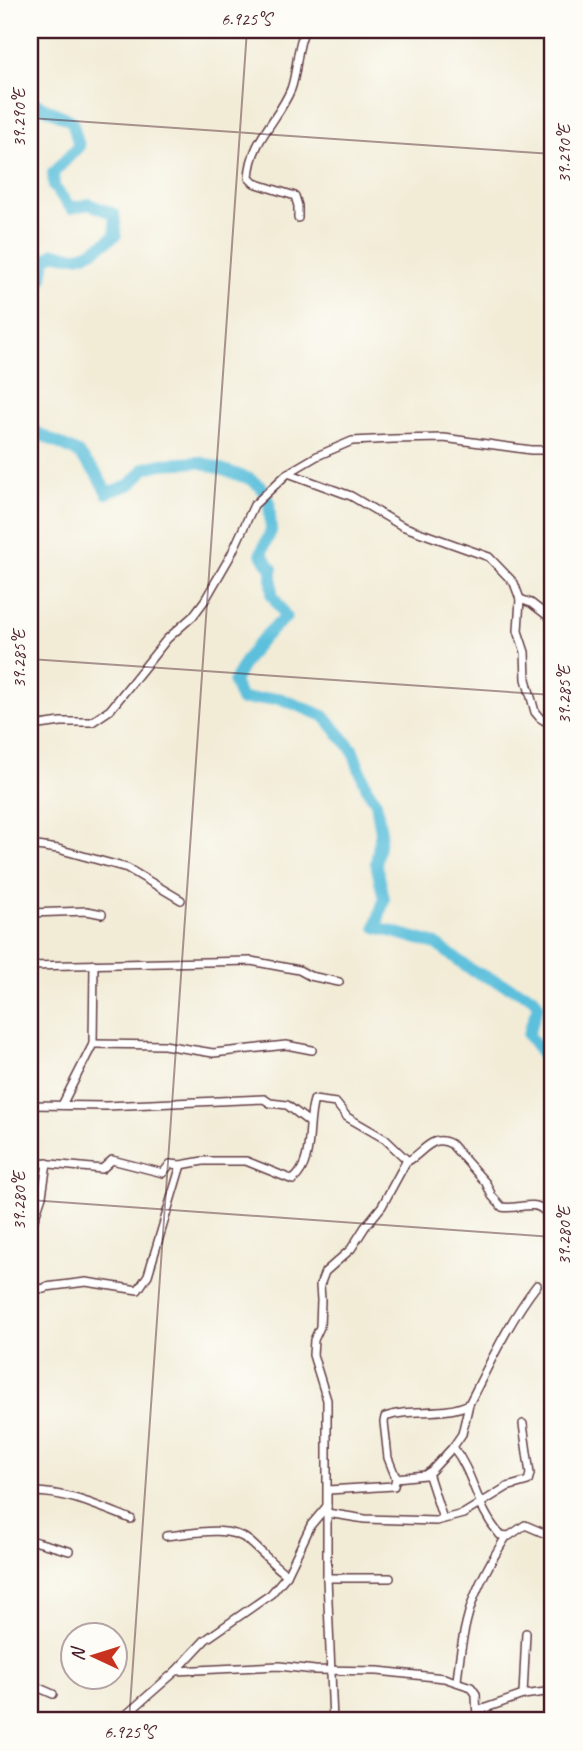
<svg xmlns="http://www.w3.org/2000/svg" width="583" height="1751" viewBox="0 0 583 1751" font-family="Caveat,sans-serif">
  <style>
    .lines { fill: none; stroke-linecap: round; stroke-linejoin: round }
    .river { stroke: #5cbfdb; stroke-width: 12 }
    .minor-casing { stroke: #633e45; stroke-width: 10 }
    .minor { stroke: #fff; stroke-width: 7 }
    .ticks { fill: none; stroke: #4a1f2b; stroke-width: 2; stroke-opacity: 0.45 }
    .neatline { fill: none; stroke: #4a1f2b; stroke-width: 2.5 }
    .ticks-label { font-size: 18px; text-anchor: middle; fill: #4a1f2b }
  </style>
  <rect width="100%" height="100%" fill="#fdfcf7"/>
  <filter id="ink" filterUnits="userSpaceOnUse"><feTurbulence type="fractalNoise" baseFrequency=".0143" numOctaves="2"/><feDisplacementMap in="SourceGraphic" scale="14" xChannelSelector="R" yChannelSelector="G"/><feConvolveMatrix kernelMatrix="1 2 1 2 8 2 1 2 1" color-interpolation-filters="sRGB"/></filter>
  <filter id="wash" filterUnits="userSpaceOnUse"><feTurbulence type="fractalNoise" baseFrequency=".00686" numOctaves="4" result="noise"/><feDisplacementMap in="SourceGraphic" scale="28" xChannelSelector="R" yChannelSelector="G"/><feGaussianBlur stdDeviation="1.57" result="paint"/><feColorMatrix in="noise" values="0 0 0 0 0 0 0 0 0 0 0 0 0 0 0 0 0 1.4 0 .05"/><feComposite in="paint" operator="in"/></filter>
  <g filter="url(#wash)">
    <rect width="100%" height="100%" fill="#f2ecd7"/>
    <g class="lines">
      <g class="river">
        <path d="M30,101L72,121L79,146L53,173L54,187L71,208L89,204L114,214L116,235C94,250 84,262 55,253L45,260L41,281L30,291"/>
        <path d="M30,429L78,453L96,473L107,493L131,484L145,468L162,464L200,462L250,479L261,487L269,501L271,531L261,553L272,569V595L286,617C263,636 247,654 234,682L241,700L279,698L324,716L352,749L367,789L376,802L381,832L376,863L384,899L376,927L436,944L473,971L533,997L538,1005L528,1035L553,1068"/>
      </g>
    </g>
  </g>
  <g filter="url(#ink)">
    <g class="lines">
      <defs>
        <g id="minor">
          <path d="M298,218V206L295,196L254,183L249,178C251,139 278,121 291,89C298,70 296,47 305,30"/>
          <path d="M288,473L351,496L402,526L489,557L514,583L520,599L518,631L525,652L526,679L535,712L540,718L553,726"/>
          <path d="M520,599L531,603L553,620"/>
          <path d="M30,729L33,726L61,722H92L110,710L167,639L193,616L205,600L231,555L254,505L288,473L317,456L352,441L393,439L444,438L531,450H553"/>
          <path d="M30,845L58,849L127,868L181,900"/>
          <path d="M30,913L87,911L102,914"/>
          <path d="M30,966L251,961L299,970L310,976L339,982"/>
          <path d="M93,1044L164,1045L213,1053L286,1045L312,1050"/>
          <path d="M30,1105L106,1106L264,1099L270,1103L287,1105L309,1122"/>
          <path d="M62,1105L93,1044L94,964"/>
          <path d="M30,1162L102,1169L112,1160L163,1173L170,1164L181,1165L203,1161H246L293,1180C315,1161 306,1125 314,1100L336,1103L347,1117L385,1139L408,1161C423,1153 432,1133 451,1144L486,1183L492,1196L502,1207C516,1210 534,1200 543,1210"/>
          <path d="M30,1231L42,1196L47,1163"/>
          <path d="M30,1287L44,1289L46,1287L86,1282L138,1290L148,1275L181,1165"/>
          <path d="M453,1447C475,1475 475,1506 500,1535L509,1536L525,1525L553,1537"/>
          <path d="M428,1473L443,1519"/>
          <path d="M396,1478L425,1475L431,1471L453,1447L462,1434L469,1404"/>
          <path d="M328,1490L394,1486L396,1478L388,1458L384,1422L385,1417C412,1407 443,1417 469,1404C490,1363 509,1321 537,1285"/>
          <path d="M30,1492C65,1491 98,1506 131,1519"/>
          <path d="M327,1513L365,1519L436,1521L463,1514L507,1487L528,1481L530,1474L523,1424"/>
          <path d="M166,1536C190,1534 228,1524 249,1541C262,1552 273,1565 287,1575"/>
          <path d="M30,1540L69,1551"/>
          <path d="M327,1578H390"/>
          <path d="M176,1671L279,1666L315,1670L378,1671L444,1678L471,1687L476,1694L477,1721"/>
          <path d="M457,1681C463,1620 472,1590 506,1537"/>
          <path d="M30,1684L53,1694"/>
          <path d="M523,1695L526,1633"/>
          <path d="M477,1711L523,1695L553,1691"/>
          <path d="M119,1721L176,1671L205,1640L271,1594L287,1575L311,1525L327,1506"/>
          <path d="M333,1721L327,1578V1400L313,1355L314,1340L320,1327L321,1300L320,1285L325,1272L351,1249L365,1227L382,1206L407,1160"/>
        </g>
      </defs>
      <use href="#minor" class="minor-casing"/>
      <use href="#minor" class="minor"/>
    </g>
  </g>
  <path class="ticks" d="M30,118L553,154M30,659L553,695M30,1200L553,1237M129,1721L247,30"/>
  <rect width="583" height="1751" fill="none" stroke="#fdfcf7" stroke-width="77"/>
  <g transform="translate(94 1656) rotate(274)"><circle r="33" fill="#fdfcf7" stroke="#b5a4a5" stroke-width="2"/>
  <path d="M0-5L12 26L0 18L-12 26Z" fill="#c8321e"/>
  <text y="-10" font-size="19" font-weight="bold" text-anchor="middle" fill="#4a1f2b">N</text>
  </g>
  <rect x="38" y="38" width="506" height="1674" class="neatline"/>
  <g class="ticks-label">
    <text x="246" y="25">6.925°S</text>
    <text transform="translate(19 118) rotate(-90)" y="6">39.290°E</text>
    <text transform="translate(564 154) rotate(-90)" y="6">39.290°E</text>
    <text transform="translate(19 659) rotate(-90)" y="6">39.285°E</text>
    <text transform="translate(564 695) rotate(-90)" y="6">39.285°E</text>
    <text transform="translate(19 1201) rotate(-90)" y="6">39.280°E</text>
    <text transform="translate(564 1236) rotate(-90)" y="6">39.280°E</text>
    <text x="129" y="1738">6.925°S</text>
  </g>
</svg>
